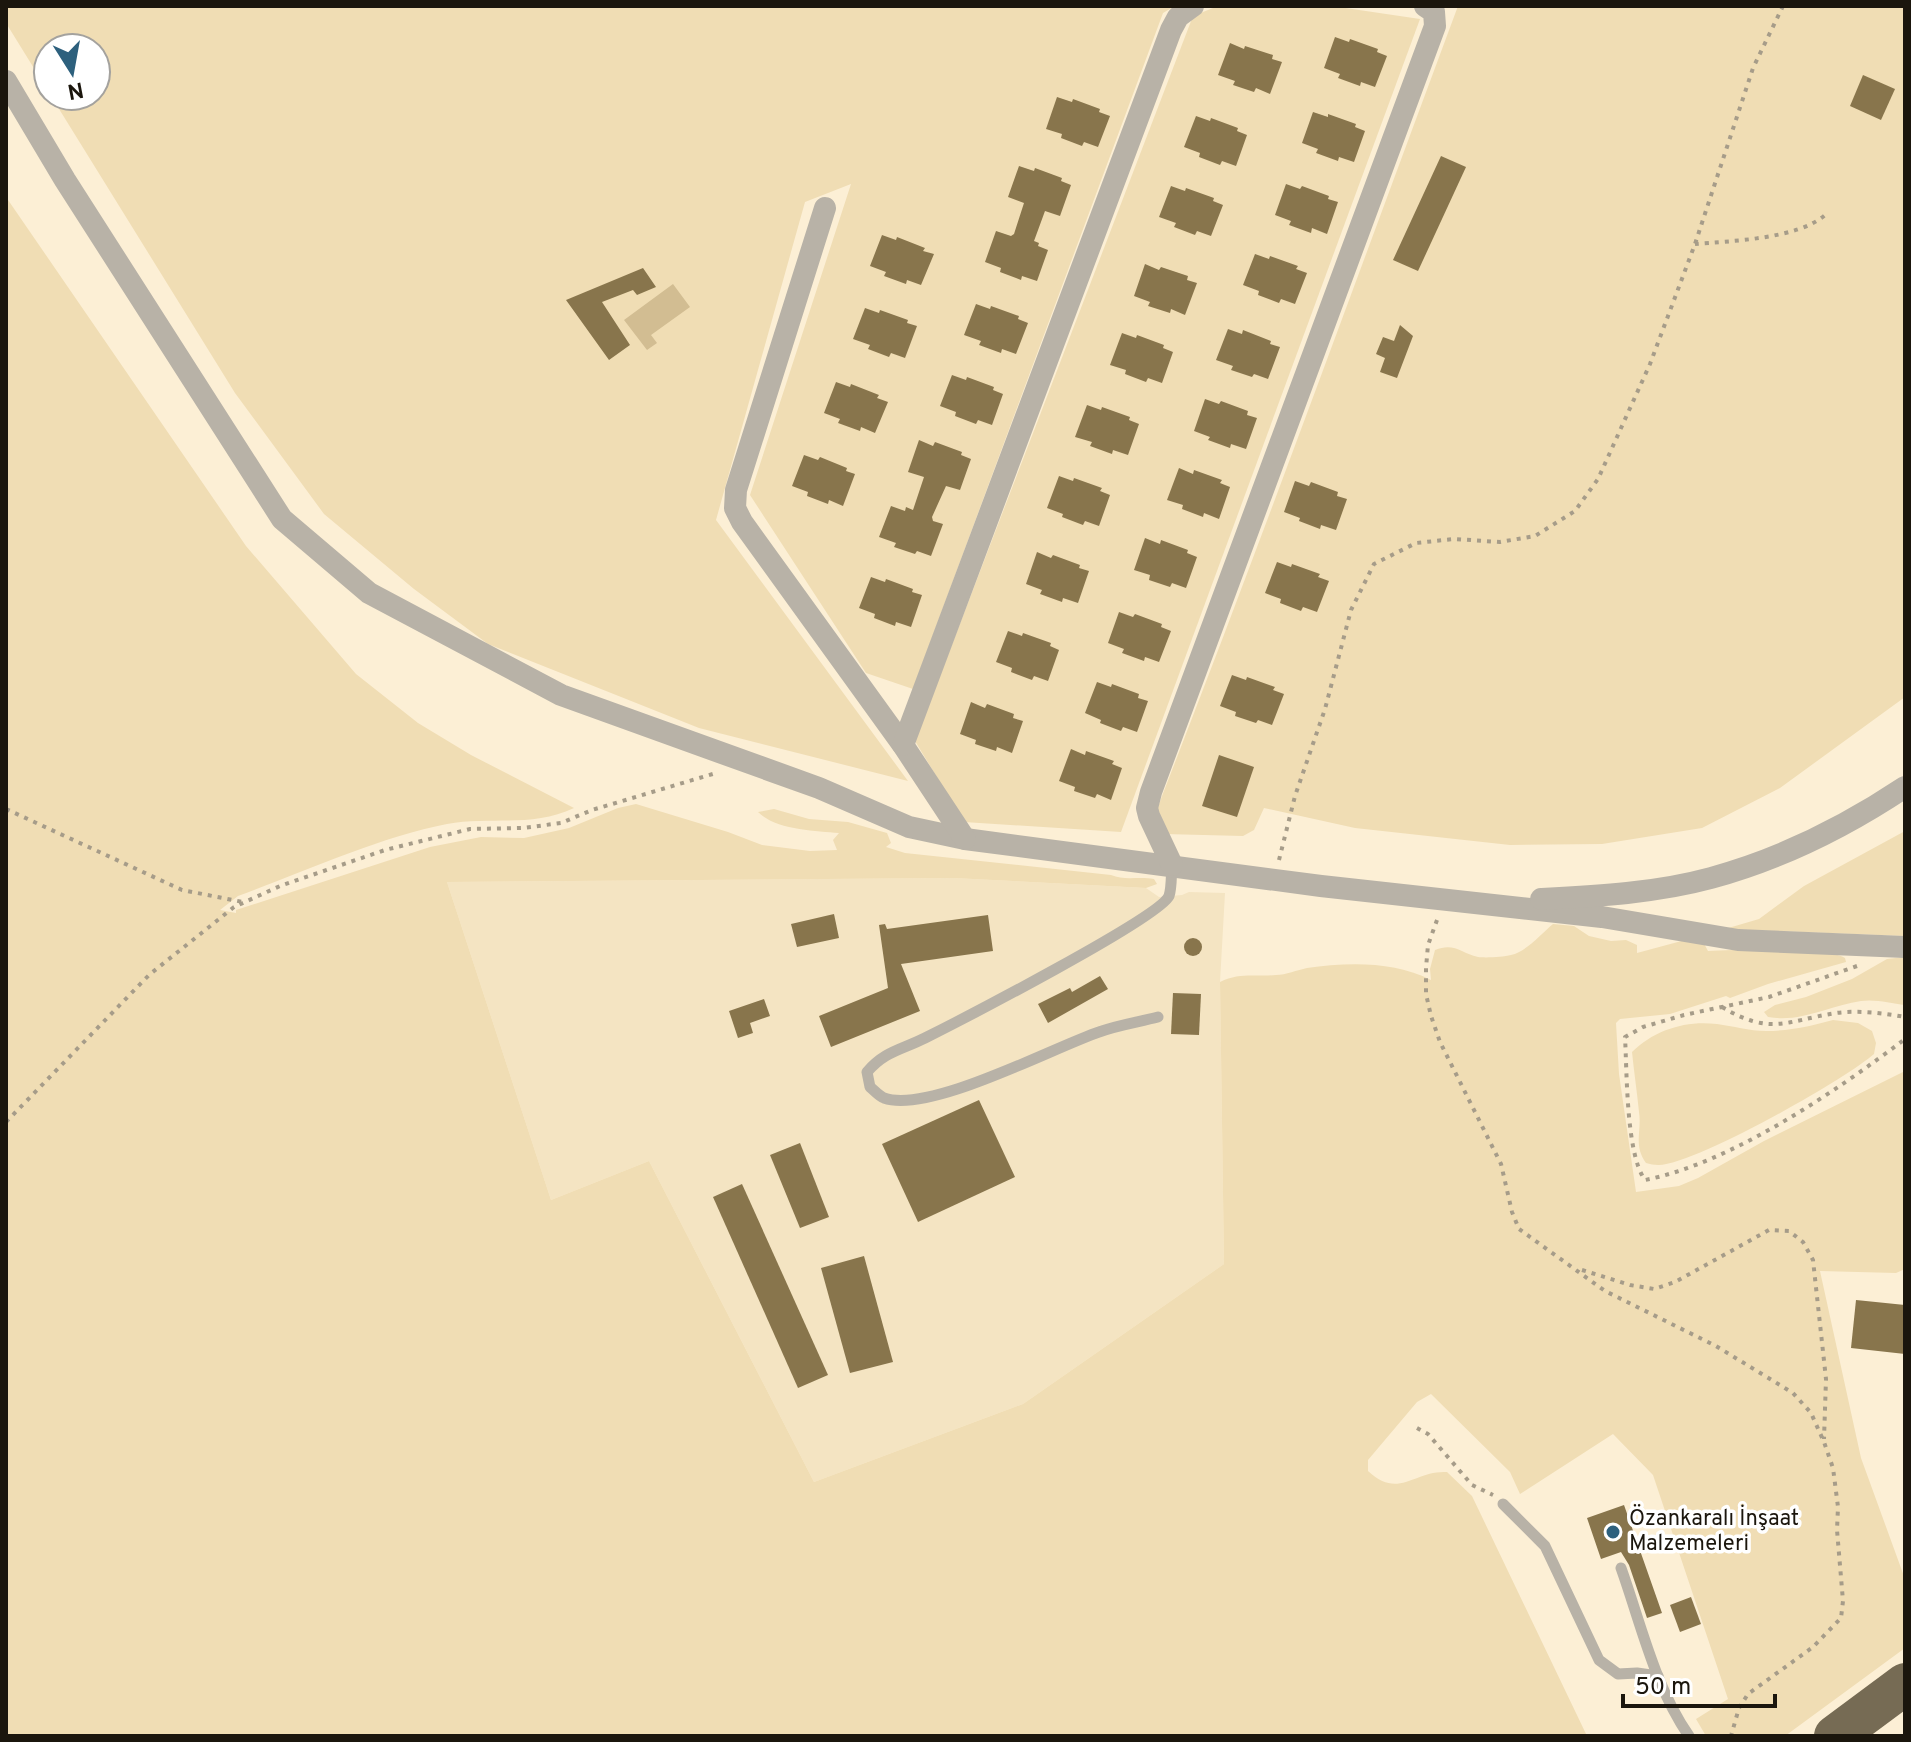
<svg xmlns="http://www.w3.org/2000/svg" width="1911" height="1742" viewBox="0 0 1911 1742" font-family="Overpass,sans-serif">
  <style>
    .built { fill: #f4e4c2 }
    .green { fill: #f0ddb4 }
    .water { fill: #d2bd92 }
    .building { fill: #88754c }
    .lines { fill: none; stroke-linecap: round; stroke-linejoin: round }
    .path { stroke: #a69c89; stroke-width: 4; stroke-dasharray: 4 6; stroke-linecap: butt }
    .lane { stroke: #b8b2a7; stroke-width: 11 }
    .street { stroke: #b8b2a7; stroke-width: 22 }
    .highway { stroke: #766b54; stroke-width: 42 }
    .poi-dot { fill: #2d607d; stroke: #fff; stroke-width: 3 }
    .labels { text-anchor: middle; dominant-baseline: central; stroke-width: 7; stroke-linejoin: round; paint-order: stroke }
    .poi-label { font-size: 22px; fill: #1b160d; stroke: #fff; text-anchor: start }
  </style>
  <rect width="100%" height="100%" fill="#fcefd5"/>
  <path class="built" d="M953,878L1146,888L1159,897L1182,895L1189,892L1225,893L1220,982L1224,1264L1023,1404L814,1482L649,1161L551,1200L447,882Z"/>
  <g class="green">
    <path d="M6,6H1175L1163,13L913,689L866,673L750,495L851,184L805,202L716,520L908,781L699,728L488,644L414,589L324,514L235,393L51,96H96V48H48V91L6,23Z"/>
    <path d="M1218,6H1332L1420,19L1121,832L964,822L915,741L1193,16Z"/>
    <path d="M1458,6H1905V697L1780,788L1702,828L1602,844L1510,845L1355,828L1264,808L1254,830L1243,836L1164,834L1155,816L1162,796C1264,534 1360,269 1458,6Z"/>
    <path d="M6,197L246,546L356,674L418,723L471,755L574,808C532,828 490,816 447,824C380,837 303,872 238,896L220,910L236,913V910L430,847L481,837L524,838L569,828L618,808L636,804L728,832L762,845L810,851L837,850L833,840L839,833C815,831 776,830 758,812L774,809L809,819L848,822L887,833L891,843L886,847L905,853L1111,875C1125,881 1139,876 1154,879L1157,884L1146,888L953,878L447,882L551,1200L649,1161L814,1482L1023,1404L1224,1264L1220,982C1240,972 1255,977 1276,975C1286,975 1297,970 1307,968C1347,962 1395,961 1431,980L1430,969L1435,950C1454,942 1461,953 1478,957C1486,958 1503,957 1511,955C1527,951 1541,934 1553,924L1574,926L1589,936L1611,941L1626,940L1637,945V953L1700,936L1708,951C1736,950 1824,946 1845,958L1846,962L1768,984L1730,998L1726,996L1670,1014L1620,1019L1616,1023L1619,1074L1636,1192L1679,1186L1698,1178L1764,1141L1905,1071V1269L1896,1273L1820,1271L1861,1458L1905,1579V1648L1785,1736H1706L1696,1719L1728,1699L1653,1475L1613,1434L1520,1494L1510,1472L1431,1394L1417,1402L1368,1460V1471C1399,1500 1414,1470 1447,1472L1472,1496L1587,1736H6Z"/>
    <path d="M1905,831V936L1725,929L1759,919L1804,886Z"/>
    <path d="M1905,957V1005C1891,1003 1875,999 1861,1001C1829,1006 1800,1023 1768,1017L1764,1012L1775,1005L1806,997L1852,979L1887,959Z"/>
    <path d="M1833,1020L1858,1023L1872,1031L1876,1043L1874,1054C1846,1079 1693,1166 1658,1165C1654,1165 1650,1164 1646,1163C1633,1145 1642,1131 1639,1112C1637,1092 1634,1072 1632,1052C1654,1030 1686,1020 1717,1024C1733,1026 1749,1031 1766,1031C1789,1031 1811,1026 1833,1020Z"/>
  </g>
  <path class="water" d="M673,284L690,307L651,335L657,343L647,350L624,320Z"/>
  <g class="building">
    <path d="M1335,37L1349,42L1350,39L1378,49L1377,52L1387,56L1375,87L1361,82L1360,86L1338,78L1340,74L1324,68Z"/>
    <path d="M1230,43L1244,49L1245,46L1273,55L1272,59L1282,62L1270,94L1256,88L1254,92L1233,85L1235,81L1218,75Z"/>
    <path d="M1863,75L1895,89L1881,120L1850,106Z"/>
    <path d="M1057,97L1072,102L1073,99L1100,109L1099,112L1110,116L1098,147L1084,142L1082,146L1061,138L1062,134L1046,129Z"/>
    <path d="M1313,112L1328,117V114L1356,124L1355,127L1365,131L1354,162L1339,157L1338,161L1316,153L1318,149L1302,143Z"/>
    <path d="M1196,116L1210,121L1211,118L1238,128L1237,131L1247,135L1236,166L1222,161L1220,165L1199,157L1200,153L1184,147Z"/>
    <path d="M1441,156L1466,167L1418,271L1393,260Z"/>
    <path d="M1019,166L1034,171L1035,168L1062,178L1061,181L1071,185L1060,216L1045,211L1034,241L1039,243L1038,246L1048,250L1037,281L1022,276L1021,280L1000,272L1001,268L985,262L996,231L1011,236L1014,234L1024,203L1008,197Z"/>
    <path d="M1286,184L1300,189L1302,186L1329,196L1328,199L1338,202L1327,234L1312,228L1311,233L1289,225L1291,221L1275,215Z"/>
    <path d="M1171,186L1185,191L1186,188L1214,198L1213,201L1223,205L1211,236L1197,231L1195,235L1174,227L1176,223L1159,217Z"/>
    <path d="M882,235L896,240L897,237L925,248L923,251L934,254L921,285L907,280L906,284L884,276L886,272L870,266Z"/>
    <path d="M1255,254L1269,259L1270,256L1298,266L1296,269L1307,273L1295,304L1281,299L1279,303L1258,295L1259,291L1243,285Z"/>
    <path d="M1145,264L1159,270L1161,267L1188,276L1187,280L1197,283L1185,315L1171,309L1170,313L1148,306L1150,302L1134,296Z"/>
    <path d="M643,268L656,287L637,295L633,290L602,302L630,345L609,360L566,300Z"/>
    <path d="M976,304L990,309L991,306L1019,316L1018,319L1028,323L1016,354L1002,349L1001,353L979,345L981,341L964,335Z"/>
    <path d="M865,308L879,313L880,310L908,320L907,323L917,326L905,358L891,353L889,357L868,349L870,345L853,339Z"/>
    <path d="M1400,325L1413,336L1397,378L1380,372L1385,358L1376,354L1383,337L1394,341Z"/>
    <path d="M1228,329L1242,334L1243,330L1271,341L1270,344L1280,347L1268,379L1254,374L1252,377L1231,370L1233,366L1216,360Z"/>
    <path d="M1122,333L1136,338L1137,335L1164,345L1163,348L1173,352L1162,383L1148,378L1146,382L1125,374L1126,370L1110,365Z"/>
    <path d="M952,375L966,380L967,377L994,387L993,390L1003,394L992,425L978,420L976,424L955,416L956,412L940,406Z"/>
    <path d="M836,382L850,387L851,384L879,395L877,398L888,402L875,433L861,427L860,431L838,423L840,419L824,413Z"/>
    <path d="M1205,399L1219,404L1221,401L1248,411L1247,415L1257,418L1246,449L1231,444L1230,448L1208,440L1210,437L1194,431Z"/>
    <path d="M1087,405L1101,410L1102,407L1130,417L1129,420L1139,424L1128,455L1113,450L1112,454L1090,446L1092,442L1075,437Z"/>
    <path d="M919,440L933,446L935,442L962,452L961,455L971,459L960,490L946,486L932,517L933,521L943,524L931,556L917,551L915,554L894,547L896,543L879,537L891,506L905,511L906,507L913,510L924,477L908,472Z"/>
    <path d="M804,455L818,460L820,457L847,468L846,471L855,474L843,506L829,500L828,504L807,496L808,492L792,486Z"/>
    <path d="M1179,468L1193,474L1194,470L1222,480L1220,483L1230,487L1219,519L1204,513L1203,517L1182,509L1183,505L1167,500Z"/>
    <path d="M1059,476L1073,481L1074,478L1102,488L1100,491L1110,495L1099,526L1085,521L1083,525L1062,517L1063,514L1047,508Z"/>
    <path d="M1295,481L1309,486L1311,482L1338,492L1337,496L1347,499L1336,530L1321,525L1320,529L1299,521L1300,518L1284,512Z"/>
    <path d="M1145,538L1160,544L1161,540L1188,550L1187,553L1197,557L1186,588L1172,583L1170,587L1149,580L1150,575L1134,570Z"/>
    <path d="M1037,552L1051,558L1053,555L1080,565L1079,568L1089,571L1078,603L1063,598L1062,602L1040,594L1042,590L1026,584Z"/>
    <path d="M1277,562L1291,567L1292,564L1320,574L1318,577L1329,581L1317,612L1303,607L1301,611L1280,603L1281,599L1265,593Z"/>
    <path d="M871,577L885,582L886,579L913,589L912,592L922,595L911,627L896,622L895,626L874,618L875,614L859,608Z"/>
    <path d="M1119,612L1133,617L1135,614L1162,624L1161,627L1171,631L1159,662L1145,657L1144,661L1122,653L1124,649L1108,643Z"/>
    <path d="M1008,631L1022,636L1023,633L1051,643L1050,646L1059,650L1048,681L1034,676L1032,680L1011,672L1012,668L996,662Z"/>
    <path d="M1232,675L1246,680L1247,677L1275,687L1273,690L1284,694L1272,725L1258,720L1256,723L1235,716L1236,712L1220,706Z"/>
    <path d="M1097,682L1111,687L1112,684L1139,694L1138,698L1148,701L1137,732L1123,727L1121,731L1100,723L1101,720L1085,713Z"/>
    <path d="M971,702L985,708L987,704L1014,714L1013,718L1023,721L1012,753L997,747L996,751L975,744L976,740L960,734Z"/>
    <path d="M1071,749L1085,755L1086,751L1114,761L1112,764L1122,768L1111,800L1097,794L1095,798L1074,791L1075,787L1059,781Z"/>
    <path d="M1219,755L1254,767L1237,817L1202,806Z"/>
    <path d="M834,914L839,938L797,947L791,924Z"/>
    <path d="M988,915L993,951L901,964L920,1011L831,1047L819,1016L888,988L879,925L885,924L887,929Z"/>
    <circle cx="1193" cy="947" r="9"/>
    <path d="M1100,976L1108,989L1048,1023L1038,1004L1070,988L1072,992Z"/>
    <path d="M1173,993L1201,994L1199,1035L1171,1034Z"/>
    <path d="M764,999L770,1016L750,1023L753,1033L738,1038L729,1011Z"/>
    <path d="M979,1100L1015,1177L918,1222L882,1144Z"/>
    <path d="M800,1143L829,1217L800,1228L770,1155Z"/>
    <path d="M742,1184L828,1375L798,1388L713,1197Z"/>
    <path d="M864,1256L893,1362L850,1373L821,1268Z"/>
    <path d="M1856,1300L1905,1305V1354L1851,1348Z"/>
    <path d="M1624,1505L1662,1613L1647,1618L1629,1565L1621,1552L1601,1559L1587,1518Z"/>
    <path d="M1691,1597L1701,1624L1680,1632L1670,1605Z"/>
  </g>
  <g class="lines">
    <g class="path">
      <path d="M1695,244C1731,241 1798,239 1825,215"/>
      <path d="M6,809L182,890L243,902"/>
      <path d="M1279,860L1295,796L1325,709L1351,610L1374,564L1416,543L1454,539L1500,542L1535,536L1575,511L1598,479L1650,364L1695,244L1753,68L1783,6"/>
      <path d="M1437,920L1428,945L1426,968V994L1431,1016L1440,1042L1501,1164L1512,1212L1519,1229L1605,1291L1716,1346L1793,1393L1811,1413L1824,1442L1833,1468L1838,1507L1837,1530L1843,1601L1841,1618L1813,1647L1748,1694L1739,1708L1731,1736"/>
      <path d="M1857,966L1769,997L1684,1015L1643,1027L1625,1037C1627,1072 1626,1154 1645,1180C1731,1163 1835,1092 1905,1039"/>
      <path d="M1722,1007C1771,1036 1785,1021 1836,1013C1858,1010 1883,1013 1905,1017"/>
      <path d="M6,1122L149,975L234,907L280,886L385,850L470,829L523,828L561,823L592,810L716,773"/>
      <path d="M1582,1270L1630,1285L1654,1289L1675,1282L1769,1230L1789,1231L1803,1242L1813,1260L1826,1379L1824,1439"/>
      <path d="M1417,1428L1428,1434L1472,1485L1493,1495"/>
    </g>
    <g class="lane">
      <path d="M1158,1017C1139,1022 1118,1025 1099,1032C1052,1048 929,1114 884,1098C879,1096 874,1090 870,1087L867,1072C885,1051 901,1050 925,1038C959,1021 1159,918 1169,896C1172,887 1171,874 1172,865"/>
      <path d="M1503,1504L1545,1546L1599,1660L1618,1674L1637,1673L1658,1676"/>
      <path d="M1621,1568C1641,1624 1655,1687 1689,1736"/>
    </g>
    <g class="street">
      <path d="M6,81L65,180L282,519L369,593L561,695L819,788L909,827L965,839L1321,886L1602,917L1738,940L1905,947"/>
      <path d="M825,208L736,490L735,508L742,522L903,745L965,839"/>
      <path d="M903,745L1171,30L1178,17L1193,6"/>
      <path d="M1172,865L1149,816L1147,808L1151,792L1435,26L1434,12L1425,6"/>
      <path d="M1541,899C1598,896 1656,893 1711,878C1781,859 1845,827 1905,787"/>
    </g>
    <path class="highway" d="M1835,1736L1905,1684"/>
  </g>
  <circle class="poi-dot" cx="1613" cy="1532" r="8"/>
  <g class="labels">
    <g class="poi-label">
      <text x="1629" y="1519">Özankaralı İnşaat<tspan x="1629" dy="25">Malzemeleri</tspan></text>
    </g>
  </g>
  <rect width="1911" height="1742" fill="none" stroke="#1b160d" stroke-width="16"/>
  <g transform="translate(72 72) rotate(169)"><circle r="38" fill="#ffffff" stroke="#a4a29e" stroke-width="2"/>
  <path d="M0-6L14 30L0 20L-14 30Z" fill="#2d607d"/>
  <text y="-12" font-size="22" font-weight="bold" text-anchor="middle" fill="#1b160d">N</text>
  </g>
  <path d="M1623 1694v12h152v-12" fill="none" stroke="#1b160d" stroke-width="4"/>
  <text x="1635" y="1694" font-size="24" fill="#1b160d" stroke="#ffffff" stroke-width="6" paint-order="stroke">50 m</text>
</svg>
